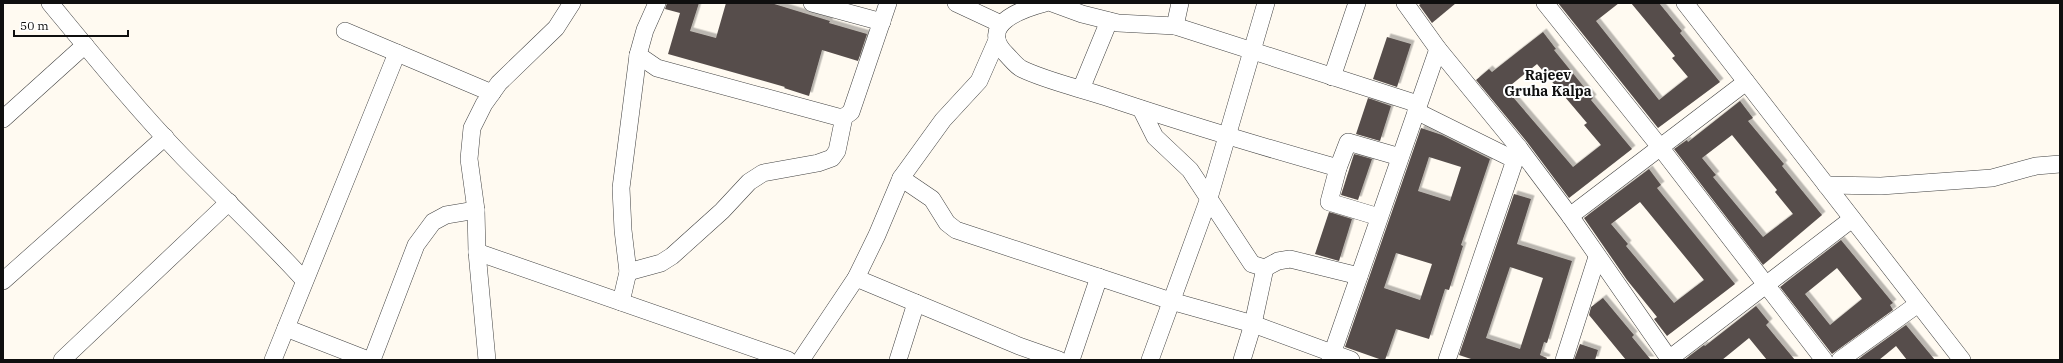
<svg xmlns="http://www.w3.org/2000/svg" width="2063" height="363" viewBox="0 0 2063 363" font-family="'IBM Plex Serif',serif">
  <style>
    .building { fill: #574e4b; fill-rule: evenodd; filter: url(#shadow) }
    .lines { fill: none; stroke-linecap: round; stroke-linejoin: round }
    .minor-casing { stroke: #424242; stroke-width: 18 }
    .minor { stroke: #fff; stroke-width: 17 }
    .labels { text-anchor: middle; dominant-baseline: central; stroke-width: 4; stroke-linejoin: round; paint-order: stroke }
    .district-label { font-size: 14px; font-weight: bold; fill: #0f0f0f; stroke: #fff }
  </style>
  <defs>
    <filter id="shadow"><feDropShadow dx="3.5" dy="-3.5" stdDeviation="0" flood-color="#0004"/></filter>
  </defs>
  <rect width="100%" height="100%" fill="#fffaf1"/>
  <g class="building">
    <path d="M667,3H699L690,31L716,38L726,3H771L830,21L829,23L867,34L858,61L822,50L809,96L784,88L785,87L668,54L680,13L665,9Z"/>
    <path d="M1422,3H1456L1432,23L1419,5Z"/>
    <path d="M1558,3H1619L1596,21L1659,100L1688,77L1672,58L1675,56L1631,3H1659L1682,31L1680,33L1720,82L1658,128Z"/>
    <path d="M1543,32L1556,49L1554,50L1593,98L1591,100L1632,149L1569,198L1527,142L1476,80L1489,69L1492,72ZM1537,64L1587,123L1584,125L1601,145L1573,167L1506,89Z"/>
    <path d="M1387,37L1411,44L1397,87L1373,79Z"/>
    <path d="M1368,98L1391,106L1380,141L1356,134Z"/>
    <path d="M1740,101L1753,118L1748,121L1784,164L1782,166L1822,215L1763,265L1674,149L1687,140L1688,142ZM1732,135L1777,190L1775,192L1793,214L1763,237L1713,177L1716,175L1702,158Z"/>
    <path d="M1421,128L1442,135L1490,159L1461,245L1463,246L1449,290L1445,289L1429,339L1396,329L1385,360H1382L1345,347ZM1429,157L1461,167L1450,201L1418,191ZM1396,253L1432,264L1420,300L1384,288Z"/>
    <path d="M1354,154L1372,159L1358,200L1341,195Z"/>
    <path d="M1649,169L1661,185L1657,188L1735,284L1667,336L1654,319L1657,317L1627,280L1584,218ZM1640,202L1704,280L1674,303L1626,246L1628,244L1611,224Z"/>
    <path d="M1514,194L1531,199L1517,244L1572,261L1547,343L1544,342L1540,355L1547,358L1546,360H1474L1459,355ZM1510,267L1543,278L1520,349L1486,338Z"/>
    <path d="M1329,212L1352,219L1339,261L1315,254Z"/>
    <path d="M1841,240L1893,303L1890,305L1893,310L1832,354L1780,287ZM1837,268L1862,299L1830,325L1805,294Z"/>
    <path d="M1603,298L1634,335L1632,337L1651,360H1626L1589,315L1591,307Z"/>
    <path d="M1756,306L1769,322L1766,325L1795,360H1767L1749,338L1722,360H1684L1704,345L1705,346Z"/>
    <path d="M1906,325L1935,360H1907L1896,346L1879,360H1857Z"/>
    <path d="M1580,344L1598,350L1595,360H1574Z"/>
  </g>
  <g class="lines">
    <defs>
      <g id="minor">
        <path d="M50,3C93,55 136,108 183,157C223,198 265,237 304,280"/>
        <path d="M657,3L645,30L638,55L657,68L838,117H844L851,112L888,3"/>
        <path d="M812,3L882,22"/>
        <path d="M956,3L1001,24"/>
        <path d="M1045,3C1022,9 976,25 1007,55C1011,59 1016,66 1022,69C1047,81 1079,88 1106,97C1183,123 1260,146 1338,168L1329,202L1379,217"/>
        <path d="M1052,3L1082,14L1118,23L1175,26L1418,104"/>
        <path d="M1405,3L1438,49L1519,148L1570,216L1670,360"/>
        <path d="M1545,3L1660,147L1824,360"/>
        <path d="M1685,3L1962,360"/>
        <path d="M1175,26L1180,3"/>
        <path d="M345,31L492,93"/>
        <path d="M1332,77L1357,3"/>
        <path d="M1081,89L1109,21"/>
        <path d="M1141,109L1155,137L1190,170L1252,264L1265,268L1278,261L1290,259L1359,276"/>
        <path d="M1416,111L1515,160"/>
        <path d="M3,119L85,45"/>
        <path d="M1338,168L1348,142L1400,157"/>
        <path d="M901,178L932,199L947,223L956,230L1171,301L1253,324L1351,360"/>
        <path d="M1826,185L1881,186L1992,178L2036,166L2060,164"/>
        <path d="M1570,216L1746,82"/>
        <path d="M477,252L788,360"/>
        <path d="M628,272L661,263L672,256L722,211L749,182L763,173L818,163L832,158L837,151L844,117"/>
        <path d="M856,278L1019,346L1059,360"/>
        <path d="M3,281L165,137"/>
        <path d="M621,302L628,272L623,230L621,188L638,55"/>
        <path d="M286,328L368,360"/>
        <path d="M1669,359L1852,219"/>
        <path d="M62,360L229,202"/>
        <path d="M273,360L397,53"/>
        <path d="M372,360L416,245L433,222L446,215L476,210"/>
        <path d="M487,360L477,252L476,210L469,159L472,128L484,104L499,83L556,28L572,3"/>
        <path d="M801,360L856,278L877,235L901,178L943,120L979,81L997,40"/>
        <path d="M898,360L916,303"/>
        <path d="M1071,360L1099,277"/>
        <path d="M1150,360L1209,198L1266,3"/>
        <path d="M1242,360L1253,324L1265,268"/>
        <path d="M1330,360L1438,49"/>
        <path d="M1447,360L1519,148"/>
        <path d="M1564,360L1597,257"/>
        <path d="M1840,360L1918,304"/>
      </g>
    </defs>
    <use href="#minor" class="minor-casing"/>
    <use href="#minor" class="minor"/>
  </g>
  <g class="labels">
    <g class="district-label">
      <text x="1548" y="75">Rajeev<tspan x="1548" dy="16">Gruha Kalpa</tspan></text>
    </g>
  </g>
  <rect width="2063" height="363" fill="none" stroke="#0f0f0f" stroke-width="8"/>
  <path d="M14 30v6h114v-6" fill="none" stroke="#0f0f0f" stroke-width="2"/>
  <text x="20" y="30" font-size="12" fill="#0f0f0f" stroke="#ffffff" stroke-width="3" paint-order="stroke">50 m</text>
</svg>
